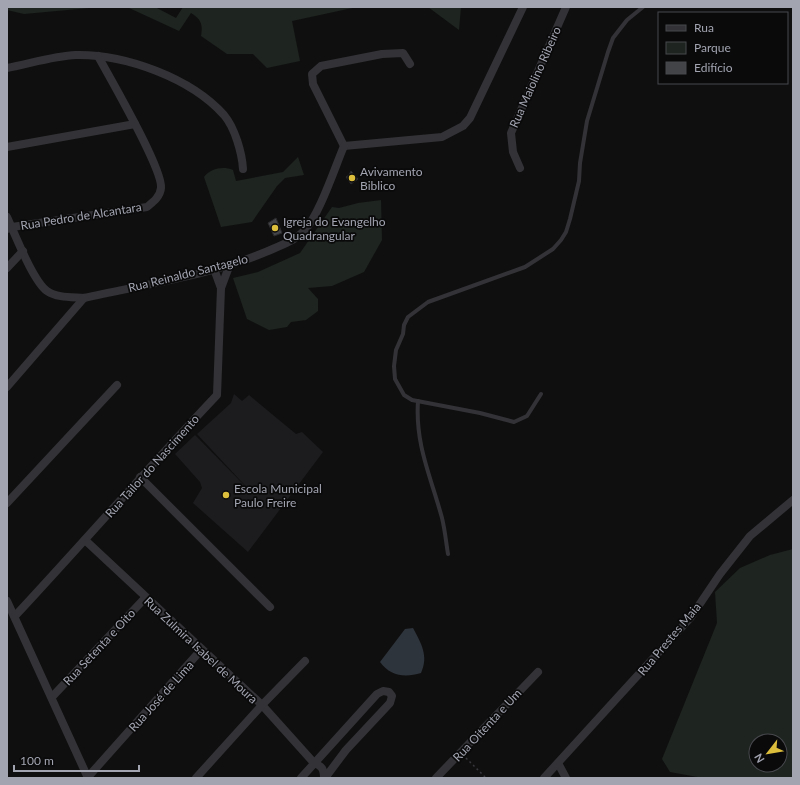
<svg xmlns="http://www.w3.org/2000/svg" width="800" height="785" viewBox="0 0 800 785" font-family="Lato,sans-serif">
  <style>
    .built { fill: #1c1b1d }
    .green { fill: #1e241f; fill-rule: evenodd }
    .water { fill: #2e343b }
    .building { fill: #434448; stroke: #2a292c }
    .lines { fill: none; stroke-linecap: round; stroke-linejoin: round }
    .path { stroke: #37373c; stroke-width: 1.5; stroke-dasharray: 2 3; stroke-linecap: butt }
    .lane { stroke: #333337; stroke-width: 4 }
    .street { stroke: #333337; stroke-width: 8 }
    .poi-dot { fill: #dcbe3c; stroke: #0a0a0b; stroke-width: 1.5 }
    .labels { text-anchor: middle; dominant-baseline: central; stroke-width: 3.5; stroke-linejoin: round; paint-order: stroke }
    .street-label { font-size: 12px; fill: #a2a4b0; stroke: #0a0a0b }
    .poi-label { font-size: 12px; fill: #a2a4b0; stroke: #0a0a0b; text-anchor: start }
  </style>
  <rect width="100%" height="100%" fill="#0f0f10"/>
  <path class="built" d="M234,394L242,401L249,395L296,434L302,432L323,452L248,552L193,503L202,488L200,482L175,454L195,435L252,493L197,434L231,403Z"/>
  <g class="green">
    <path d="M7,7H100L24,14L7,10Z"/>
    <path d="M127,7H155L176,18L183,7H357L292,21L300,61L267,68L253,54H227L201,36C203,24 201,19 191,13L179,31Z"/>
    <path d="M428,7H461L459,30Z"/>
    <path d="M298,157L304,175L285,178L277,186L252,222L221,227L204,177C211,168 223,166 233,170L236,181L283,172Z"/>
    <path d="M381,200L382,240L364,272L332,286L308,288L318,299V311L306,320L291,322L287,327L269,330L247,319L233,278L258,272L300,253L332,207L339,208L358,203Z"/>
    <path d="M793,549V778H703L670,772L662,759L717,623L715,592L740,568L770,555ZM756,741H780V765H756Z"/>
  </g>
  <path class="water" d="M413,628C421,643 429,656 421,673C405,678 390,676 380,662L405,629Z"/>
  <g class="building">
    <path d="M351,171L358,179L351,184L346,177L349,175Z"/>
    <path d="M276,218L282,233L274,236L268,223Z"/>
  </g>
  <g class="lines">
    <path class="path" d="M466,758L486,778"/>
    <g class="lane">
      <path d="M541,394L527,416L514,422L480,413L412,400L404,395L395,379L394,366L396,350L403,334L404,325L408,317L428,302L525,267L553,249L561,240L566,232L570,219L579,181L580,163L587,121L608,52L613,38L627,20L643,7"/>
      <path d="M418,401C415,445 431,477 442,518C445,530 446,542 448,554"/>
    </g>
    <g class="street">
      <path d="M7,68C29,64 53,56 76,55C125,54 191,78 224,115C235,128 242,153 243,169"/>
      <path d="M344,146L442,137L463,126L470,118L523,7"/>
      <path d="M344,146L313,84L312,74L321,66L382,54L403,53L410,64"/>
      <path d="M7,147L135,124"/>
      <path d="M520,168L513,152L511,133L566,7"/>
      <path d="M7,217C15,234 33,281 47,291C57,298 72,297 84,298C146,284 218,274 275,248C285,244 297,239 304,231C319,216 335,167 344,146"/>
      <path d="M7,229L12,227L147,207C153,202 160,197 161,188C163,169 110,78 98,56"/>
      <path d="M7,268L23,251"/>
      <path d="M214,269L221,288L230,264"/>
      <path d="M7,387L84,298"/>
      <path d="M140,477L270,607"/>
      <path d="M7,503L117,385"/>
      <path d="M85,540L262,705L314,763C322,766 324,769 324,778"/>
      <path d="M7,601L88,778"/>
      <path d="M15,616C83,543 148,468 217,395L221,288"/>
      <path d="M52,697L145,598"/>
      <path d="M558,763L566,778"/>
      <path d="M88,777L201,650"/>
      <path d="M196,778L262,705L305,661"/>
      <path d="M301,778L377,694L383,691L389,692L392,696L390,703L346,750L325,778"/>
      <path d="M436,778L538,672"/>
      <path d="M544,778L691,617L720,574L750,536L793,500"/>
    </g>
  </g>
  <g class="poi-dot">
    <circle cx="352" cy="178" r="4"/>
    <circle cx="275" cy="228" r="4"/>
    <circle cx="226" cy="495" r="4"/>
  </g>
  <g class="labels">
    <g class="street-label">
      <text transform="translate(535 77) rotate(-66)">Rua Maiolino Ribeiro</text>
      <text transform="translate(81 216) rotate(-9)">Rua Pedro de Alcantara</text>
      <text transform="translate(188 273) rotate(-14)">Rua Reinaldo Santagelo</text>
      <text transform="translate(152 466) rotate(-48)">Rua Tailor do Nascimento</text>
      <text transform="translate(669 639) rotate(-50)">Rua Prestes Maia</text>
      <text transform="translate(99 647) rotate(-47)">Rua Setenta e Oito</text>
      <text transform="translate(201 650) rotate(43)">Rua Zulmira Isabel de Moura</text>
      <text transform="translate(161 696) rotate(-48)">Rua José de Lima</text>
      <text transform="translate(487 725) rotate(-47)">Rua Oitenta e Um</text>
    </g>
    <g class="poi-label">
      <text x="360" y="171">Avivamento<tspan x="360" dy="14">Biblico</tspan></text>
      <text x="283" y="221">Igreja do Evangelho<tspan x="283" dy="14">Quadrangular</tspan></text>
      <text x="234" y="488">Escola Municipal<tspan x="234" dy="14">Paulo Freire</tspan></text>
    </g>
  </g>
  <rect width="800" height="785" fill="none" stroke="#a2a4b0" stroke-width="16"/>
  <rect x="658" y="12" width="130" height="72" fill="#0a0a0b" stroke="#47484d"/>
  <rect x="666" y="25" width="20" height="6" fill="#333337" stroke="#47484d"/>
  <text x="694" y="32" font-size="12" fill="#a2a4b0">Rua</text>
  <rect x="666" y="42" width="20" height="12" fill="#1e241f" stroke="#47484d"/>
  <text x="694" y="52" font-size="12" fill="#a2a4b0">Parque</text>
  <rect x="666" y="62" width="20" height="12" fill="#434448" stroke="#47484d"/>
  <text x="694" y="72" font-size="12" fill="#a2a4b0">Edifício</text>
  <g transform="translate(768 753) rotate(239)"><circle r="19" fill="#0a0a0b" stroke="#47484d"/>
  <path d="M0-3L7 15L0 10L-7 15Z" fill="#dcbe3c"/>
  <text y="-6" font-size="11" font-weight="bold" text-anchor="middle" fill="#a2a4b0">N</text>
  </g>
  <path d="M14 765v6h125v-6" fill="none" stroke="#a2a4b0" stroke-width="2"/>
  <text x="20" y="765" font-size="12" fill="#a2a4b0" stroke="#0a0a0b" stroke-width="3" paint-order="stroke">100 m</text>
</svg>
